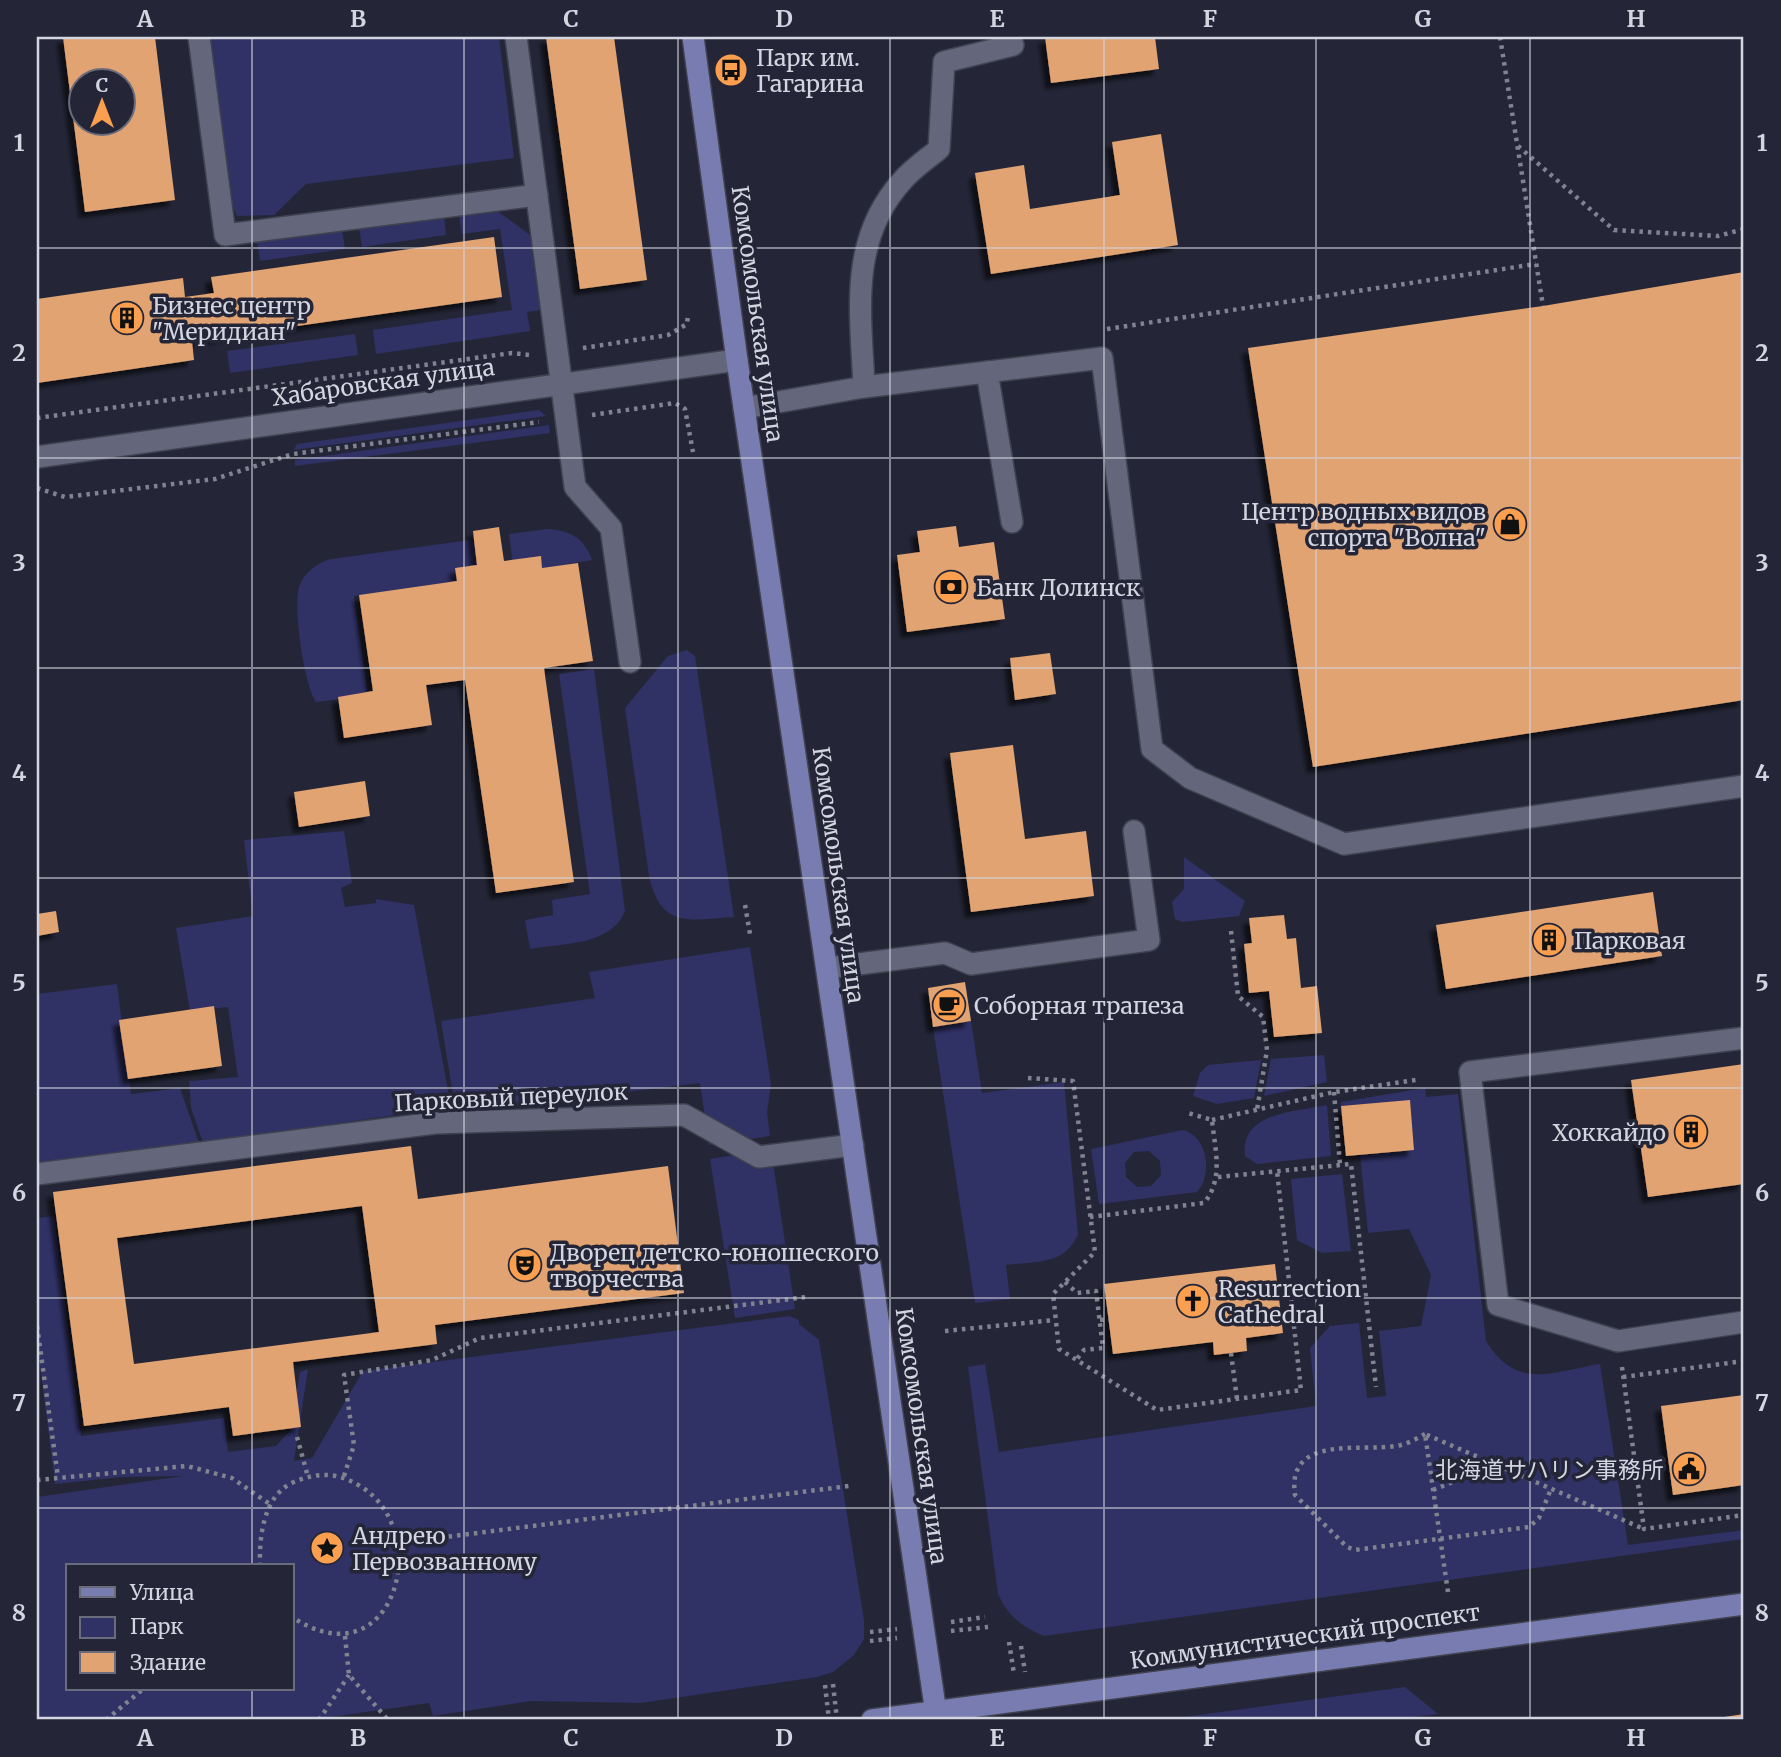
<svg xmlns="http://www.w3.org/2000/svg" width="1781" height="1757" viewBox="0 0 1781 1757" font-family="Merriweather,'Noto Sans SC','Noto Sans JP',serif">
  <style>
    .green { fill: #303165; fill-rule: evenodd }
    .building { fill: #e1a371; fill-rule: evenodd; filter: url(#shadow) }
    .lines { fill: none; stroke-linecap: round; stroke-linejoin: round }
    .minor-casing { stroke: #404250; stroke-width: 24 }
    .major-casing { stroke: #404250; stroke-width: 24 }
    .path { stroke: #818391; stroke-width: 4.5; stroke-dasharray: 3.5 5; stroke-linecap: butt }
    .minor { stroke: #64677b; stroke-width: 21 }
    .major { stroke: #787cb0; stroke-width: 21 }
    .grid { fill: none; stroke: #d3d5e0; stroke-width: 2; stroke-opacity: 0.55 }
    .labels { text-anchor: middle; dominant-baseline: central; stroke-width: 7; stroke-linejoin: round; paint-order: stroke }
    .poi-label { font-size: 23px; fill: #d3d5e0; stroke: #242637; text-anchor: start }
    .street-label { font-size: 23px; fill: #d3d5e0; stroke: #242637 }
    .neatline { fill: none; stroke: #d3d5e0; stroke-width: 2.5 }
    .grid-label { font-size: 23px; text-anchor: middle; font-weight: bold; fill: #d3d5e0 }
  </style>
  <defs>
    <filter id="shadow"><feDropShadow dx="-6" dy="6" stdDeviation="2" flood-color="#0009"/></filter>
  </defs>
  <rect width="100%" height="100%" fill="#242637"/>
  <g class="green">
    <path d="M209,37H499L514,158L306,184L274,215L237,216L228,193Z"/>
    <path d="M496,210L530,235L541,310L527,312L530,331L376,354L373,330L512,310L500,229L462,234L459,216Z"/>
    <path d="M444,217L446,235L362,247L359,228Z"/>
    <path d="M342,230L345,249L260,261L257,242Z"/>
    <path d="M355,334L358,355L230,373L227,351Z"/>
    <path d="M539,410L546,416L294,450L297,444Z"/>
    <path d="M549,425L550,433L295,466V460Z"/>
    <path d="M548,529C570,530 585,539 592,560L514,573L509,534Z"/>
    <path d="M477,539L482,578L354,596L368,696L316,702C304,684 293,608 299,587C304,573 316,563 331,559Z"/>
    <path d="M687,650L695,656L734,917C688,920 661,929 649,876L625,708L668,656Z"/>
    <path d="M594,669L625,911C611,946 563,943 530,949L525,920L553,915L552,900L590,894L559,674Z"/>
    <path d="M344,831L352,883L341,888L345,907L376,903V899L414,905L451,1107L203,1143L191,1108L189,1081L238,1077L228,1007L190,1011L176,928L253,916L244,840Z"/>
    <path d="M1184,857L1245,901L1239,916L1182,922L1175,919L1172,902L1184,889Z"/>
    <path d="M750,947L771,1085L767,1112L770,1136L709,1145L700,1083L456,1113L441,1021L595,998L589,972Z"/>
    <path d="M117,984L131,1094L180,1088L199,1143L37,1170V994Z"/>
    <path d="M971,1021L982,1093L1064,1082L1078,1235C1063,1266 1036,1261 1006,1265L1010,1299L975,1303L933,1027Z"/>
    <path d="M1324,1055L1327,1082L1264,1096L1271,1059Z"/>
    <path d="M1261,1060L1254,1098L1217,1104L1193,1096L1200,1073L1208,1065Z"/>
    <path d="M1425,1088L1426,1097L1458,1094L1486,1341C1517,1391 1551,1372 1600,1364L1628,1545L1744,1530V1539L1044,1636C1022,1627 1008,1616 998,1594L968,1367L985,1364L999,1452L1316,1406L1310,1348L1330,1326L1359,1323L1367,1398L1386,1396L1379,1331L1421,1326L1431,1275L1409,1229L1368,1233L1360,1155L1414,1150L1410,1101L1341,1106V1102Z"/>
    <path d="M1327,1105L1331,1156L1257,1164L1245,1156C1240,1112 1294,1112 1327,1105Z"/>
    <path d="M1183,1130C1208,1136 1213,1175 1197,1192L1099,1204L1091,1149ZM1149,1151L1160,1161L1161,1175L1151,1186L1137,1187L1126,1177L1125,1163L1134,1152Z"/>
    <path d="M771,1149L795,1309L735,1318L710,1159Z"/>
    <path d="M1342,1174L1351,1251L1322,1253L1297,1240L1291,1179Z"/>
    <path d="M54,1216L81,1436L224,1418L228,1452L276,1446L290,1431L300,1372L308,1369L294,1461L312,1458L363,1371L789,1316L799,1320V1324L819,1340L864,1620V1639L854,1655L833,1672L817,1677L641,1703L531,1701L433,1716L429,1703L310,1720H37V1497L183,1476L121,1477L55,1484L37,1340V1218ZM68,1566H292V1689H68Z"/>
    <path d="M1405,1687L1438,1714L1391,1720H1162Z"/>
  </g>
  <g class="building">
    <path d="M63,37H155L175,200L85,212ZM80,80H122V122H80Z"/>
    <path d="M546,37H614L647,280L580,289Z"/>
    <path d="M1045,37H1155L1159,69L1051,83Z"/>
    <path d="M1161,134L1178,245L991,274L975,173L1024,165L1030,209L1120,195L1112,142Z"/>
    <path d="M494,237L502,297L192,341L194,360L37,383V299L183,278L185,297L214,293L211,277Z"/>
    <path d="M1744,272V700L1313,767L1248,348L1543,306Z"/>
    <path d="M956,526L959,547L994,542L1005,619L907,632L897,555L920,552L917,531Z"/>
    <path d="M499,527L504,561L541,556L542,568L578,563L593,661L544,668L574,882L496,893L465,680L426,685L432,725L344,738L338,697L373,691L359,595L457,581L455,568L477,565L473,531Z"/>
    <path d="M1050,653L1056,694L1015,700L1010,658Z"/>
    <path d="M1013,745L1025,839L1086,831L1094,896L971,912L950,753Z"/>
    <path d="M365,781L370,816L299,827L294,792Z"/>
    <path d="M1653,892L1662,956L1446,989L1436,925Z"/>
    <path d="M56,911L59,932L37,936V914Z"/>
    <path d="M1284,915L1287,939L1296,938L1301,988L1317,986L1322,1033L1274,1037L1269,991L1249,993L1244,944L1252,943L1249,918Z"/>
    <path d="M965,982L971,1021L933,1027L928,988Z"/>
    <path d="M214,1006L222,1066L128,1079L119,1020Z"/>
    <path d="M1744,1064V1184L1648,1197L1631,1080Z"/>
    <path d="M1410,1100L1414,1150L1346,1156L1341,1106Z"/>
    <path d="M411,1146L418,1199L668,1166L684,1293L435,1325L437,1344L293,1362L301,1427L233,1436L229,1407L84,1426L53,1192ZM362,1206L379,1332L134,1364L117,1238Z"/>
    <path d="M1275,1264L1283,1333L1246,1338L1247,1351L1214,1355L1213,1342L1113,1354L1104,1284Z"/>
    <path d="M1744,1395V1485L1673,1495L1661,1406Z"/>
    <path d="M1744,1714V1720H1711V1719Z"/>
  </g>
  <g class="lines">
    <defs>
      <g id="minor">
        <path d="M199,37L225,235L537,195"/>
        <path d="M516,37L575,487L611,528L630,662"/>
        <path d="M987,372L1012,522"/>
        <path d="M864,387C861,314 848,241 902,181C912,169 927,159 939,149L944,62L1013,45"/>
        <path d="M744,408L864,387L1102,358L1152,749L1190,778L1344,844L1744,786"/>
        <path d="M37,457L737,360"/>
        <path d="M827,968L945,953L971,964L1149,940L1134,831"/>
        <path d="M1744,1038L1470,1072L1498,1305L1618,1341L1744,1322"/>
        <path d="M37,1174L435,1123L684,1115L759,1157L853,1145"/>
      </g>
      <g id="major">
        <path d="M693,37L737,360L937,1720"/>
        <path d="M872,1720L1744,1604"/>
      </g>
    </defs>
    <use href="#minor" class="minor-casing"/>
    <use href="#major" class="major-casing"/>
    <g class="path">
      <path d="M1500,37L1543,306"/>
      <path d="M1518,146L1614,230L1718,236L1744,229"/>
      <path d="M1107,329L1536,264"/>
      <path d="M583,348L668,335L687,324L688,315"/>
      <path d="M592,415L675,403L685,409L693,452"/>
      <path d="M37,418L512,353L529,355"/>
      <path d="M37,488L65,497L215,479L293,454L539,422"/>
      <path d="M745,905L750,934"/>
      <path d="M1231,931L1238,996L1263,1017L1267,1050L1257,1110"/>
      <path d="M1028,1078L1073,1081L1095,1252L1053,1294L1059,1349L1157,1410L1301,1390L1277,1171"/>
      <path d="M1334,1092L1340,1165"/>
      <path d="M1212,1120L1334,1092L1416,1080"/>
      <path d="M1218,1177L1351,1164L1376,1387"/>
      <path d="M1090,1217L1204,1203C1224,1179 1215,1150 1212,1120L1188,1113"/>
      <path d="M1065,1282L1077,1293L1096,1291L1103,1348L1084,1350L1076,1360"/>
      <path d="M1290,1293L1364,1285"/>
      <path d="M1100,1320L1109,1319"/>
      <path d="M37,1326L58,1477"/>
      <path d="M945,1331L1055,1320"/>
      <path d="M1231,1353L1237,1399"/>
      <path d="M1622,1367L1644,1529L1744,1515"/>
      <path d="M1623,1377L1744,1361"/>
      <path d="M1425,1434C1416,1439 1406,1445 1395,1446C1362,1452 1286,1434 1295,1495L1347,1547L1355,1550L1529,1527L1539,1518L1551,1489"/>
      <path d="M297,1437L308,1477"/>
      <path d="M344,1476L354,1445L344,1375L432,1360L480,1338L806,1297"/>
      <path d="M37,1480L187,1466L232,1478L271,1505"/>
      <path d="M1433,1490L1460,1479L1479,1457"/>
      <path d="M398,1543L849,1486"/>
      <path d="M260,1566C259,1538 263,1495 294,1482C318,1472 337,1472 360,1486C436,1532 393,1684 292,1617"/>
      <path d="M1448,1592L1425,1434L1644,1529"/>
      <path d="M951,1622L985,1617"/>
      <path d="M951,1631L988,1627"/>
      <path d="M870,1632L897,1629"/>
      <path d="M345,1636L349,1675L388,1720"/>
      <path d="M870,1641L897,1638"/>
      <path d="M1009,1642L1014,1674"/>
      <path d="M1021,1646L1025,1672"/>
      <path d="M833,1684L837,1720"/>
      <path d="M825,1685L829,1720"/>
      <path d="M106,1720L143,1689"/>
      <path d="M319,1720L349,1675"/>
    </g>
    <use href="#minor" class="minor"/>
    <use href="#major" class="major"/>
  </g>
  <path class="grid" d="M252,37V1566M464,37V1720M678,37V1720M890,37V1720M1104,37V1720M1316,37V1720M1530,37V1720M37,248H1744M37,458H1744M37,668H1744M37,878H1744M37,1088H1744M37,1298H1744M37,1508H1744M252,1689V1720"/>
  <defs>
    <symbol id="bus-disc" viewBox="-11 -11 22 22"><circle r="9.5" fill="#fa9f4f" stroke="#242637"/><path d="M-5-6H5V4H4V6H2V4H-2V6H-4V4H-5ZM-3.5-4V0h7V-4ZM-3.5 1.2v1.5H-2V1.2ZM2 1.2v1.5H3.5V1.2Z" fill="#111"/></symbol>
    <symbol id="building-disc" viewBox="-11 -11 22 22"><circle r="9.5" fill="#fa9f4f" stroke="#242637"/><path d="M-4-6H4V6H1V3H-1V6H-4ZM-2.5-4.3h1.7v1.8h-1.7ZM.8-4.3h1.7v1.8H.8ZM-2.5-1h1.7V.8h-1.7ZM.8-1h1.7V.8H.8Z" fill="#111"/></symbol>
    <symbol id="shop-disc" viewBox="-11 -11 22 22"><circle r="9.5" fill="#fa9f4f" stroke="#242637"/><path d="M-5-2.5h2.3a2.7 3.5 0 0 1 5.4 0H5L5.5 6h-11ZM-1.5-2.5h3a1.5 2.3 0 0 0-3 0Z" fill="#111"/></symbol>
    <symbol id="bank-disc" viewBox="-11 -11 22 22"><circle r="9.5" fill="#fa9f4f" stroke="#242637"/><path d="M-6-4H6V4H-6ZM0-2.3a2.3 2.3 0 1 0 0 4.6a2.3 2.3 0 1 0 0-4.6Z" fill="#111"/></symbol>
    <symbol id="cafe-disc" viewBox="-11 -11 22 22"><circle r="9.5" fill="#fa9f4f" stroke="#242637"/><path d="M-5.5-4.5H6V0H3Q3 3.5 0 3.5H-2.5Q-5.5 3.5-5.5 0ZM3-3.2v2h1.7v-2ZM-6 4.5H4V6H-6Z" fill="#111"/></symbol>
    <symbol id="theatre-disc" viewBox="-11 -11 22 22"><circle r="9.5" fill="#fa9f4f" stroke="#242637"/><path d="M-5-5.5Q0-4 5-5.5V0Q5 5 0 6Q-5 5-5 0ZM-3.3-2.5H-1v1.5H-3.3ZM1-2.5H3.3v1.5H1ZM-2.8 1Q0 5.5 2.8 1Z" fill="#111"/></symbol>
    <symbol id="church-disc" viewBox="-11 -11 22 22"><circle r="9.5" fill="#fa9f4f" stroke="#242637"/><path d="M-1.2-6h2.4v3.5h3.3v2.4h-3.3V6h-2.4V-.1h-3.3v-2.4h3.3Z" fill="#111"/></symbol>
    <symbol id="civic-disc" viewBox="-11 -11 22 22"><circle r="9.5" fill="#fa9f4f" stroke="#242637"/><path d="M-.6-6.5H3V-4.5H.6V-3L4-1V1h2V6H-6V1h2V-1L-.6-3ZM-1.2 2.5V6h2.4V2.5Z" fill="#111"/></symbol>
    <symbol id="sight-disc" viewBox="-11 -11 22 22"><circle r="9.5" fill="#fa9f4f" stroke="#242637"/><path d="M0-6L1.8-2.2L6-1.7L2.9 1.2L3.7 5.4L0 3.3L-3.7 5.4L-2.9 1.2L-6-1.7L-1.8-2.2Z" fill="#111"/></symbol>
  </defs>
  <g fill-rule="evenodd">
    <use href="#bus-disc" x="712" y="51" width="38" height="38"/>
    <use href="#building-disc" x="108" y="299" width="38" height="38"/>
    <use href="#shop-disc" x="1491" y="505" width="38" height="38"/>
    <use href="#bank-disc" x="932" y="568" width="38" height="38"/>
    <use href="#building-disc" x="1530" y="921" width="38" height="38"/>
    <use href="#cafe-disc" x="930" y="986" width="38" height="38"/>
    <use href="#building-disc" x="1672" y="1113" width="38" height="38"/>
    <use href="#theatre-disc" x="506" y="1246" width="38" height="38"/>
    <use href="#church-disc" x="1174" y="1282" width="38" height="38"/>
    <use href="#civic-disc" x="1670" y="1450" width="38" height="38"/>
    <use href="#sight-disc" x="308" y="1529" width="38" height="38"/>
  </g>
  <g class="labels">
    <g class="poi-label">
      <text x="756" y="57">Парк им.<tspan x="756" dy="26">Гагарина</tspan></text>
      <text x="152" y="305">Бизнес центр<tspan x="152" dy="26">"Меридиан"</tspan></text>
      <text x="1486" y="511" text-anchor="end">Центр водных видов<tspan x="1486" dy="26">спорта "Волна"</tspan></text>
      <text x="976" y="587">Банк Долинск</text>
      <text x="1574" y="940">Парковая</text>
      <text x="974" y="1005">Соборная трапеза</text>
      <text x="1666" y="1132" text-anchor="end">Хоккайдо</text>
      <text x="550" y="1252">Дворец детско-юношеского<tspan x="550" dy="26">творчества</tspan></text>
      <text x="1218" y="1288">Resurrection<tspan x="1218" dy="26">Cathedral</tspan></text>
      <text x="1664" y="1469" text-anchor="end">北海道サハリン事務所</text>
      <text x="352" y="1535">Андрею<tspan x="352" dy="26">Первозванному</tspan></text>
    </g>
    <g class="street-label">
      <text transform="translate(758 314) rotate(82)">Комсомольская улица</text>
      <text transform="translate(383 382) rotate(-8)">Хабаровская улица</text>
      <text transform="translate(839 875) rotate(82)">Комсомольская улица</text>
      <text transform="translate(511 1097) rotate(-3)">Парковый переулок</text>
      <text transform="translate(922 1436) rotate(82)">Комсомольская улица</text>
      <text transform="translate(1305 1636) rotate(-8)">Коммунистический проспект</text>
    </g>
  </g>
  <rect width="1781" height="1757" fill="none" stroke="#242637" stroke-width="77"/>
  <rect x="66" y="1564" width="228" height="126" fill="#242637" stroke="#6a6c7b" stroke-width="2"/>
  <rect x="80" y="1587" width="35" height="10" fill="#787cb0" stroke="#6a6c7b" stroke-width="2"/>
  <text x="130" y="1600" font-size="21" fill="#d3d5e0">Улица</text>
  <rect x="80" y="1617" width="35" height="21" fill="#303165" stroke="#6a6c7b" stroke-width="2"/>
  <text x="130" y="1634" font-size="21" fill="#d3d5e0">Парк</text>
  <rect x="80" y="1652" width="35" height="21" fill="#e1a371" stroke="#6a6c7b" stroke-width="2"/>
  <text x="130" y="1670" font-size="21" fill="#d3d5e0">Здание</text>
  <g transform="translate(102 102)"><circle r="33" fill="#242637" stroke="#6a6c7b" stroke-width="2"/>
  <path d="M0-5L12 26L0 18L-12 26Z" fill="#fa9f4f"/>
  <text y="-10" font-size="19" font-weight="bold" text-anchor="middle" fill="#d3d5e0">С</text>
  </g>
  <rect x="38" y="38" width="1704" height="1680" class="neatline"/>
  <g class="grid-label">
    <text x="145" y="27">A</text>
    <text x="358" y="27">B</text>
    <text x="571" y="27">C</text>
    <text x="784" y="27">D</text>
    <text x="997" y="27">E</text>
    <text x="1210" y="27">F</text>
    <text x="1423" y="27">G</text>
    <text x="1636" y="27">H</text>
    <text x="19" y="151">1</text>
    <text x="1762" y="151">1</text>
    <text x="19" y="361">2</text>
    <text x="1762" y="361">2</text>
    <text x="19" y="571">3</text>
    <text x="1762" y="571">3</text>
    <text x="19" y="781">4</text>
    <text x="1762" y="781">4</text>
    <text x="19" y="991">5</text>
    <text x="1762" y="991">5</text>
    <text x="19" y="1201">6</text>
    <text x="1762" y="1201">6</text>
    <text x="19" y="1411">7</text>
    <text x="1762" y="1411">7</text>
    <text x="19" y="1621">8</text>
    <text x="1762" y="1621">8</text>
    <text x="145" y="1746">A</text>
    <text x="358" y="1746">B</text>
    <text x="571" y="1746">C</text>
    <text x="784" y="1746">D</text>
    <text x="997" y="1746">E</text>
    <text x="1210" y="1746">F</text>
    <text x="1423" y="1746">G</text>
    <text x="1636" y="1746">H</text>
  </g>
</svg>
